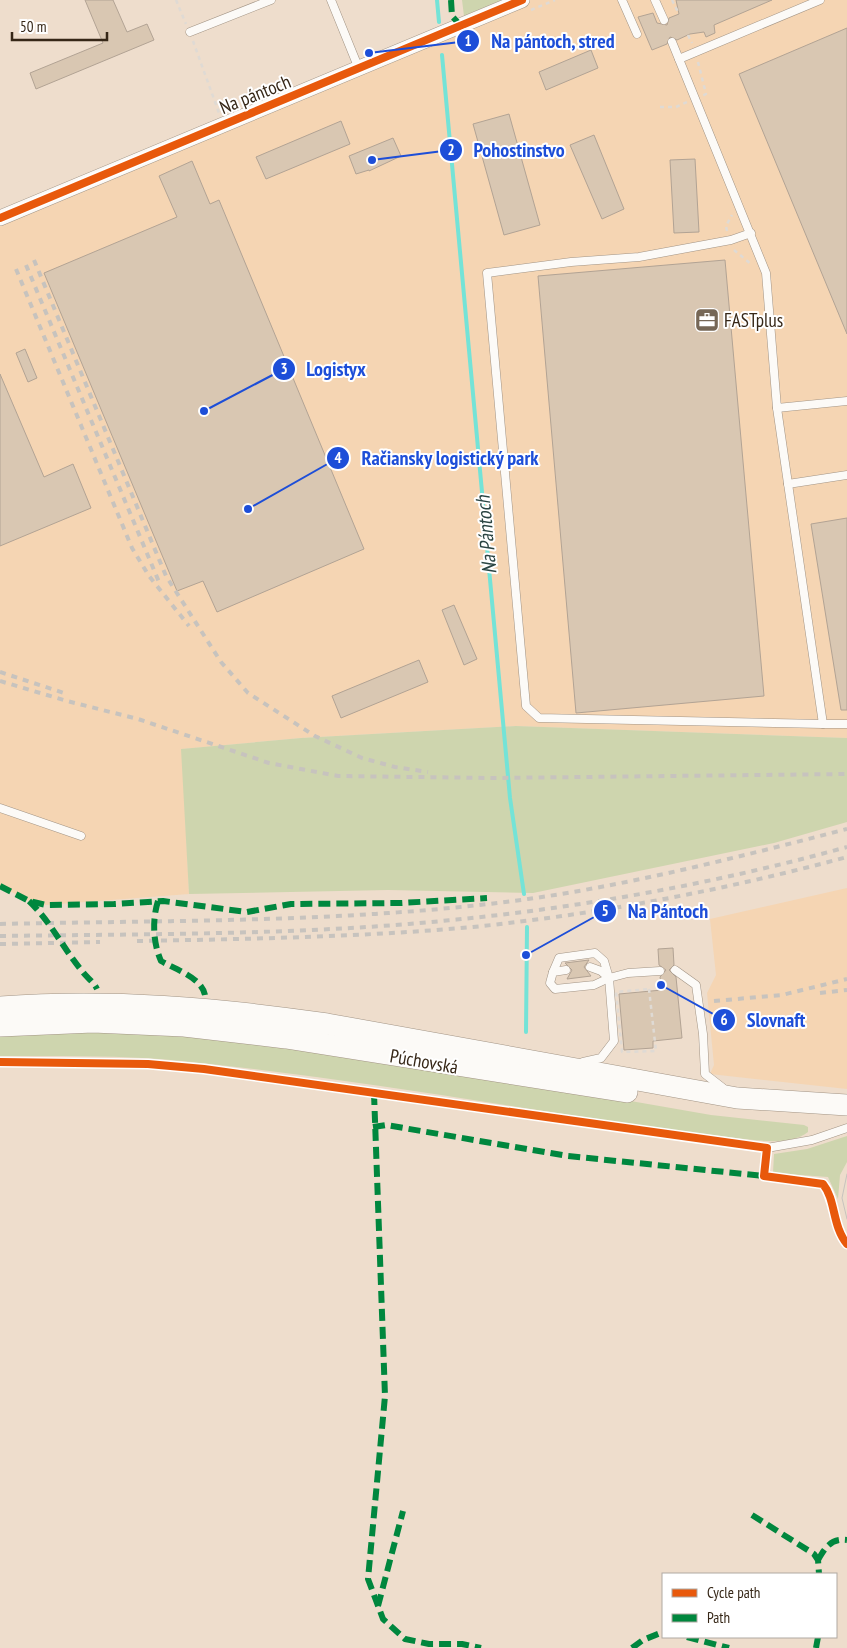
<svg xmlns="http://www.w3.org/2000/svg" width="847" height="1648" viewBox="0 0 847 1648" font-family="'PT Sans Narrow',sans-serif">
  <style>
    .built { fill: #f5d5b3 }
    .green { fill: #ced5ae }
    .lines { fill: none; stroke-linecap: round; stroke-linejoin: round }
    .stream { stroke: #74e3d7; stroke-width: 4 }
    .building { fill: #d9c7b2; stroke: #b2a394 }
    .lane-casing { stroke: #a29485; stroke-width: 9 }
    .street-casing { stroke: #a29485; stroke-width: 16 }
    .secondary-casing { stroke: #a29485; stroke-width: 22 }
    .path { stroke: #dfdad4; stroke-width: 2.5; stroke-dasharray: 4 4; stroke-linecap: butt }
    .lane { stroke: #fcfaf7; stroke-width: 8 }
    .street { stroke: #fcfaf7; stroke-width: 15 }
    .secondary { stroke: #fcfaf7; stroke-width: 21 }
    .tram { stroke: #c7c3be; stroke-width: 1 }
    .rail { stroke: #c7c3be; stroke-width: 4; stroke-dasharray: 6 6; stroke-linecap: butt }
    .quiet { stroke: #00873e; stroke-width: 6; stroke-dasharray: 12 6; stroke-linecap: butt }
    .cycleway-casing { stroke: #fff; stroke-width: 11 }
    .cycleway { stroke: #e8590c; stroke-width: 8 }
    .labels { text-anchor: middle; dominant-baseline: central; stroke-width: 4; stroke-linejoin: round; paint-order: stroke }
    .street-label { font-size: 19px; fill: #362717; stroke: #fff }
    .poi-label { font-size: 19px; fill: #362717; stroke: #fff; text-anchor: start }
    .water-label { font-size: 20px; font-style: italic; fill: #2a4442; stroke: #fff }
    .leader { fill: none; stroke: #1d4ed8; stroke-width: 2 }
    .callout-dot { fill: #1d4ed8; stroke: #fff; stroke-width: 2 }
    .mark-label { font-size: 15px; text-anchor: middle; font-weight: bold; fill: #fff }
    .callout-label { font-size: 20px; text-anchor: middle; font-weight: bold; fill: #1d4ed8; stroke: #fff; stroke-width: 4; stroke-linejoin: round; paint-order: stroke }
  </style>
  <rect width="100%" height="100%" fill="#edc"/>
  <g class="built">
    <path d="M523,0H847V738L516,726L301,738L182,749L189,894L46,905L29,901L0,886V218Z"/>
    <path d="M847,888V1089L710,1074L714,1065L707,993L716,975L710,919Z"/>
  </g>
  <g class="green">
    <path d="M462,0H502L464,16Z"/>
    <path d="M516,726L847,738V822L774,843L533,893L388,890L189,894L181,749L301,738Z"/>
    <path d="M72,1029L243,1040L602,1096L711,1115L804,1125L808,1127V1132C791,1145 765,1141 744,1139C556,1116 370,1080 182,1061C122,1055 60,1056 0,1056V1034Z"/>
    <path d="M847,1136V1162L840,1175L838,1199L828,1177L773,1173L774,1154L807,1149Z"/>
  </g>
  <g class="lines">
    <g class="stream">
      <path d="M437,0L439,22"/>
      <path d="M442,55L510,798L524,894"/>
      <path d="M526,1032L527,927"/>
    </g>
  </g>
  <g class="building">
    <path d="M85,0H113L127,32L147,24L154,40L36,89L30,73L103,43Z"/>
    <path d="M676,0H772L714,25L715,33L706,37L704,32L690,34L677,40L670,37L667,44L652,50L638,17L653,13L657,23L667,25L669,18L679,14Z"/>
    <path d="M847,28V334L739,74Z"/>
    <path d="M591,50L598,68L546,90L539,72Z"/>
    <path d="M509,114L540,225L504,235L473,124Z"/>
    <path d="M341,121L350,144L266,179L256,157Z"/>
    <path d="M594,135L624,209L602,219L570,145Z"/>
    <path d="M393,138L401,156L369,171V170L356,174L349,156Z"/>
    <path d="M695,159L699,232L674,233L670,160Z"/>
    <path d="M192,161L210,204L219,200L364,549L217,612L203,581L177,591L44,273L177,217L159,176Z"/>
    <path d="M725,260L764,696L576,713L538,276Z"/>
    <path d="M25,349L37,378L28,382L16,353Z"/>
    <path d="M0,374L44,477L73,464L91,508L0,546Z"/>
    <path d="M847,518V710H841L811,524Z"/>
    <path d="M454,605L477,659L464,665L442,610Z"/>
    <path d="M419,660L428,682L341,718L332,696Z"/>
    <path d="M673,948L674,965L669,970L676,977L682,1038L653,1041V1048L624,1050L619,994L662,990L660,977L666,970L659,965L658,949Z"/>
    <path d="M589,960L584,967L591,976L567,979L572,970L565,963Z"/>
  </g>
  <g class="lines">
    <defs>
      <g id="lane">
        <path d="M331,0L359,69"/>
        <path d="M622,0L637,34"/>
        <path d="M655,0L664,20"/>
        <path d="M190,32L271,0"/>
        <path d="M672,42L766,273L777,408L847,401"/>
        <path d="M679,59L820,0"/>
        <path d="M751,233L731,240L639,257L571,262L487,273L526,706L539,718L823,724L777,408"/>
        <path d="M788,484L847,475"/>
        <path d="M823,724H847"/>
        <path d="M0,808L81,836"/>
        <path d="M590,967L601,971L609,978"/>
        <path d="M566,970L553,972L550,983L555,989L594,985L609,978"/>
        <path d="M675,970L696,985L703,1034L705,1074L723,1088"/>
        <path d="M553,972L559,958L595,953L604,961L609,978"/>
        <path d="M0,1062L148,1064L204,1069L767,1148L812,1140L847,1128"/>
        <path d="M583,1062L601,1058L614,1041L609,978L628,973L660,971"/>
      </g>
      <path id="street" d="M0,218L522,0"/>
      <g id="secondary">
        <path d="M0,1007C110,999 218,1008 327,1024L737,1098L847,1105"/>
        <path d="M0,1026L93,1022L184,1026L286,1038L627,1092"/>
      </g>
    </defs>
    <use href="#lane" class="lane-casing"/>
    <use href="#street" class="street-casing"/>
    <use href="#secondary" class="secondary-casing"/>
    <g class="path">
      <path d="M176,0L186,24"/>
      <path d="M672,0L679,14"/>
      <path d="M531,10L555,0"/>
      <path d="M688,35L692,43"/>
      <path d="M193,41L219,113"/>
      <path d="M698,62L706,94L702,96"/>
      <path d="M660,107H676L687,102"/>
      <path d="M727,231L726,226L732,215"/>
      <path d="M734,250L751,264"/>
      <path d="M649,989L656,1051L622,1052L616,992Z"/>
    </g>
    <use href="#lane" class="lane"/>
    <use href="#street" class="street"/>
    <use href="#secondary" class="secondary"/>
    <path class="tram" d="M847,1174L842,1198L847,1219"/>
    <g class="rail">
      <path d="M34,260L166,576L221,662L248,693L315,736L362,758L395,767L428,772"/>
      <path d="M26,265L159,582"/>
      <path d="M16,269L132,548L149,576L189,626"/>
      <path d="M0,672L67,694"/>
      <path d="M0,681L67,701L138,719L269,763L338,776L493,778L847,774"/>
      <path d="M0,924C176,920 353,923 528,899C635,884 742,856 847,829"/>
      <path d="M0,936C136,934 272,935 408,924C556,912 703,887 847,847"/>
      <path d="M137,941C249,939 361,937 473,927C599,914 725,890 847,857"/>
      <path d="M0,944L100,942"/>
      <path d="M820,993L847,990"/>
      <path d="M714,1001L782,995L847,979"/>
    </g>
    <g class="quiet">
      <path d="M451,0L452,16L460,25"/>
      <path d="M0,886L29,901L46,905L114,904L163,901L247,912L291,904L401,903L487,898"/>
      <path d="M29,901C51,922 63,948 82,971C87,978 93,981 97,989"/>
      <path d="M158,901C152,920 153,943 161,961C175,969 202,978 205,995"/>
      <path d="M374,1093L385,1396L368,1579L383,1619L405,1639L429,1644H462L481,1648"/>
      <path d="M373,1127L386,1125L568,1156L764,1176"/>
      <path d="M752,1515L814,1554L818,1560L819,1574"/>
      <path d="M818,1560C825,1548 831,1538 847,1540"/>
      <path d="M378,1606L403,1511"/>
      <path d="M687,1637L729,1648"/>
      <path d="M632,1648L643,1640L663,1632"/>
      <path d="M816,1648L818,1637"/>
    </g>
    <defs>
      <g id="cycleway">
        <path d="M0,218L522,0"/>
        <path d="M0,1062L148,1064L204,1069L767,1148L764,1176L823,1184C836,1200 832,1226 847,1244"/>
      </g>
    </defs>
    <use href="#cycleway" class="cycleway-casing"/>
    <use href="#cycleway" class="cycleway"/>
  </g>
  <defs>
    <symbol id="office-square" viewBox="-11 -11 22 22"><rect x="-9" y="-9" width="18" height="18" rx="4" fill="#766756" stroke="#fff"/><path d="M-6-3h4V-5.5h4V-3h4V5H-6ZM-1-4.5V-3h2v-1.5ZM-6 0V1H6V0Z" fill="#fff"/></symbol>
  </defs>
  <g fill-rule="evenodd">
    <use href="#office-square" x="693" y="306" width="28" height="28"/>
  </g>
  <g class="labels">
    <g class="street-label">
      <text transform="translate(255 94) rotate(-22)">Na pántoch</text>
      <text transform="translate(424 1061) rotate(10)">Púchovská</text>
    </g>
    <g class="poi-label">
      <text x="724" y="320">FASTplus</text>
    </g>
    <g class="water-label">
      <text transform="translate(486 535) rotate(-95)">Na Pántoch</text>
    </g>
  </g>
  <path class="leader" d="M369 53L468 41M372 160L451 150M204 411L284 369M248 509L338 458M526 955L605 911M661 985L724 1020"/>
  <g class="callout-dot">
    <circle cx="369" cy="53" r="5"/>
    <circle cx="372" cy="160" r="5"/>
    <circle cx="204" cy="411" r="5"/>
    <circle cx="248" cy="509" r="5"/>
    <circle cx="526" cy="955" r="5"/>
    <circle cx="661" cy="985" r="5"/>
    <circle cx="468" cy="41" r="12"/>
    <circle cx="451" cy="150" r="12"/>
    <circle cx="284" cy="369" r="12"/>
    <circle cx="338" cy="458" r="12"/>
    <circle cx="605" cy="911" r="12"/>
    <circle cx="724" cy="1020" r="12"/>
  </g>
  <g class="mark-label">
    <text x="468" y="46">1</text>
    <text x="451" y="155">2</text>
    <text x="284" y="374">3</text>
    <text x="338" y="463">4</text>
    <text x="605" y="916">5</text>
    <text x="724" y="1025">6</text>
  </g>
  <g class="callout-label">
    <text x="553" y="48">Na pántoch, stred</text>
    <text x="519" y="157">Pohostinstvo</text>
    <text x="336" y="376">Logistyx</text>
    <text x="450" y="465">Račiansky logistický park</text>
    <text x="668" y="918">Na Pántoch</text>
    <text x="776" y="1027">Slovnaft</text>
  </g>
  <rect x="662" y="1573" width="175" height="65" fill="#ffffff" stroke="#afa9a2"/>
  <rect x="672" y="1589" width="25" height="8" fill="#e8590c" stroke="#afa9a2"/>
  <text x="707" y="1598" font-size="15" fill="#362717">Cycle path</text>
  <rect x="672" y="1614" width="25" height="8" fill="#00873e" stroke="#afa9a2"/>
  <text x="707" y="1623" font-size="15" fill="#362717">Path</text>
  <path d="M12 32v8h95v-8" fill="none" stroke="#362717" stroke-width="2.5"/>
  <text x="20" y="32" font-size="15" fill="#362717" stroke="#ffffff" stroke-width="4" paint-order="stroke">50 m</text>
</svg>
